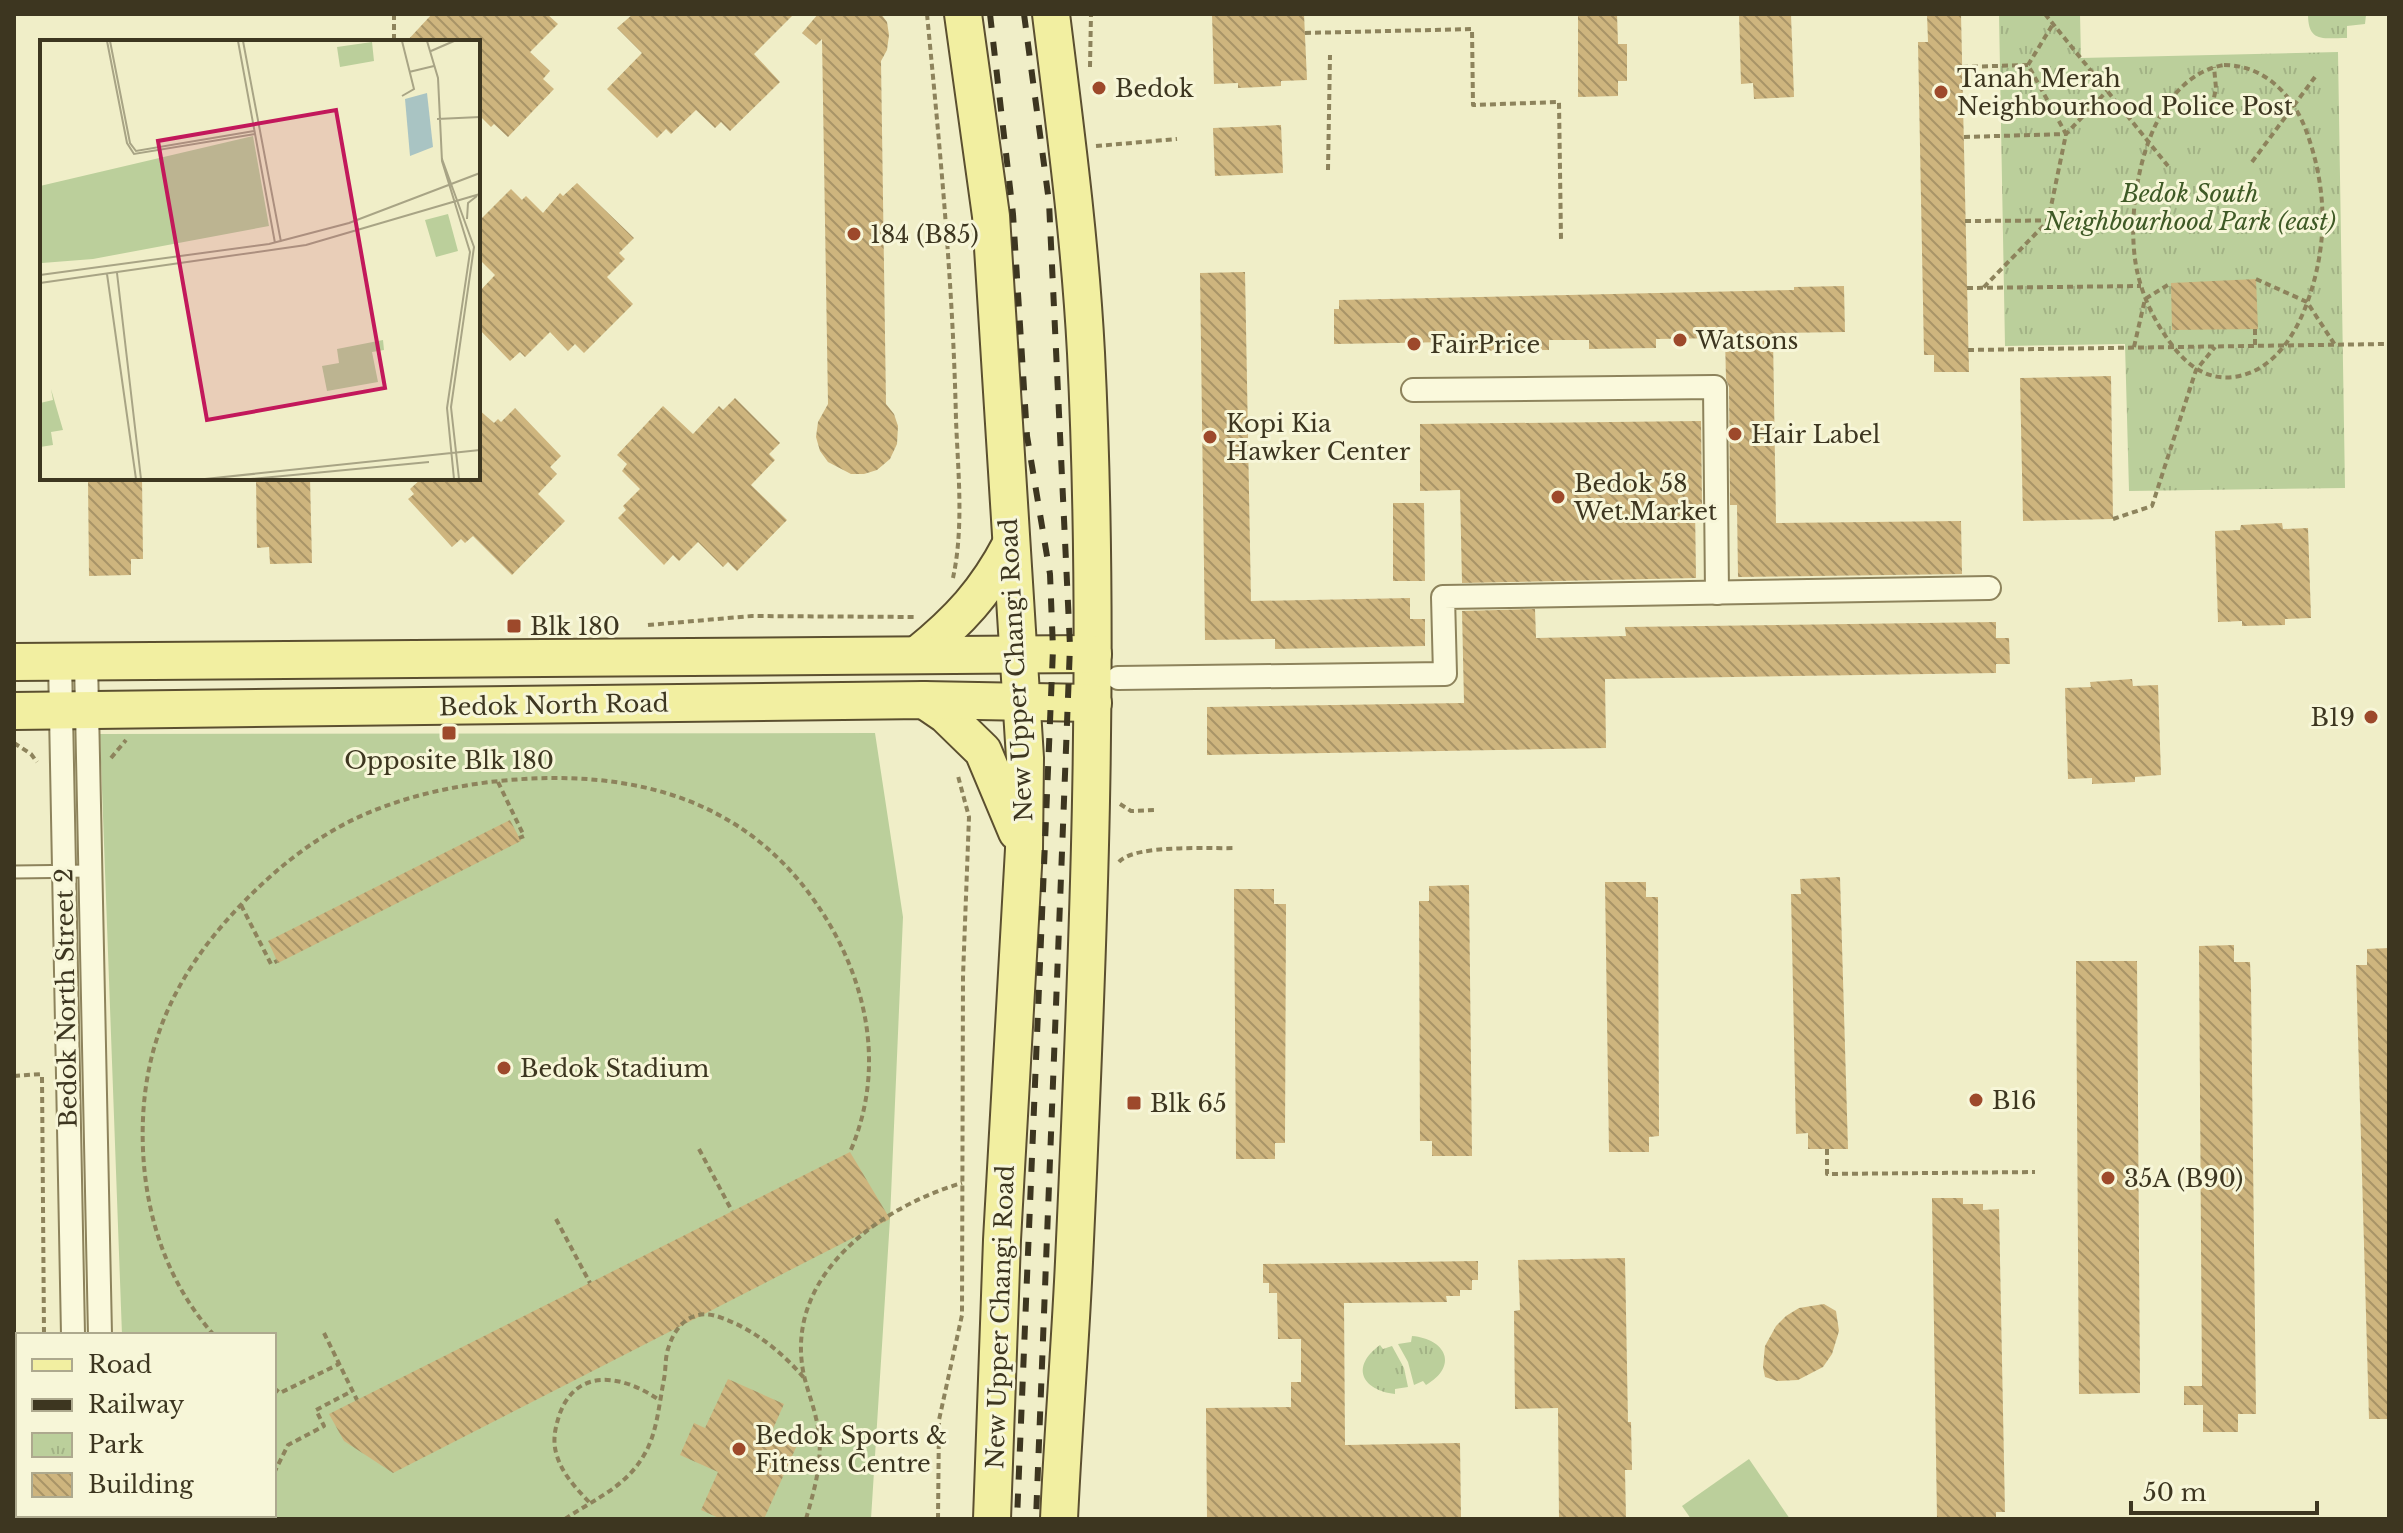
<svg xmlns="http://www.w3.org/2000/svg" width="2403" height="1533" viewBox="0 0 2403 1533" font-family="'Libre Baskerville',serif">
  <style>
    .park { fill: url(#park-tufts) }
    .pitch { fill: #bbcf9b }
    .building { fill: url(#building-back-hatch) }
    .lines { fill: none; stroke-linecap: round; stroke-linejoin: round }
    .lane-casing { stroke: #8d835c; stroke-width: 15 }
    .street-casing { stroke: #8d835c; stroke-width: 26 }
    .primary-casing { stroke: #5b4f30; stroke-width: 40 }
    .path { stroke: #8d835c; stroke-width: 4; stroke-dasharray: 6 4; stroke-linecap: butt }
    .lane { stroke: #faf9dc; stroke-width: 11 }
    .street { stroke: #faf9dc; stroke-width: 22 }
    .primary { stroke: #f2efa1; stroke-width: 36 }
    .rail { stroke: #3d3620; stroke-width: 6; stroke-dasharray: 14 14; stroke-linecap: butt }
    .poi-dot { fill: #9d492b; stroke: #f7f6d8; stroke-width: 3 }
    .labels { text-anchor: middle; dominant-baseline: central; stroke-width: 6; stroke-linejoin: round; paint-order: stroke }
    .poi-label { font-size: 24px; fill: #3d3620; stroke: #f7f6d8; text-anchor: start }
    .park-label { font-size: 24px; font-style: italic; fill: #3f5a26; stroke: #f7f6d8 }
    .street-label { font-size: 24px; fill: #3d3620; stroke: #f7f6d8 }
    .inset-road { fill: none; stroke: #a8a485; stroke-width: 2 }
    .view { fill: #c2185b; fill-opacity: 0.15; stroke: #c2185b; stroke-width: 4 }
    .inset-edge { fill: none; stroke: #3d3620; stroke-width: 4 }
  </style>
  <defs>
    <pattern id="park-tufts" width="24" height="20" patternUnits="userSpaceOnUse" patternTransform="scale(2)"><rect width="24" height="20" fill="#bbcf9b"/><path d="M3 7l-1-3M5 7V3M7 7l1-3M15 17l-1-3M17 17v-4M19 17l1-3" fill="none" stroke="#a2b285"/></pattern>
    <pattern id="building-back-hatch" width="6" height="6" patternUnits="userSpaceOnUse" patternTransform="scale(2)"><rect width="6" height="6" fill="#ceb57e"/><path d="M-1 5l2 2M0 0l6 6M5-1l2 2" fill="none" stroke="#a89467"/></pattern>
  </defs>
  <rect width="100%" height="100%" fill="#f0eec8"/>
  <g class="park">
    <path d="M1999,14H2080L2081,58L2338,52L2345,488L2129,491L2125,344L2005,346Z"/>
    <path d="M2308,14H2378L2366,15L2365,24L2347,26V38C2323,38 2308,43 2308,14Z"/>
    <path d="M1412,1336C1446,1339 1459,1366 1426,1385L1423,1381L1414,1385L1408,1362L1398,1344L1411,1342Z"/>
    <path d="M1380,1345L1383,1349L1392,1346L1404,1368L1408,1387L1395,1389V1394C1362,1390 1350,1367 1380,1345Z"/>
  </g>
  <g class="pitch">
    <path d="M875,733L903,917L890,1219L871,1519H136V1515H274V1335H122L100,734Z"/>
    <path d="M1749,1459L1790,1519H1691L1682,1506Z"/>
  </g>
  <g class="building">
    <path d="M432,14H547L558,24L530,52L550,71L543,79L554,89L508,137L494,124L491,127L478,114V42H406Z"/>
    <path d="M633,14H794L754,54L780,82L730,131L721,122L715,128L696,110L671,134L666,129L657,138L607,89L642,53L617,28Z"/>
    <path d="M818,14H881L887,22L889,35L887,50L881,61L886,404L894,414L898,426L897,444L890,459L877,470L864,474H851L828,462L820,451L816,437L818,422L828,404L822,39L816,45L802,33Z"/>
    <path d="M1212,14H1304L1307,80L1281,81V86L1238,88V83L1214,84Z"/>
    <path d="M1578,14H1617L1618,44H1627V81H1618V96L1578,97Z"/>
    <path d="M1739,14H1791L1794,97L1754,99L1753,83L1741,84Z"/>
    <path d="M1927,14H1961L1969,372H1934V355H1924L1918,42H1928Z"/>
    <path d="M1281,125L1283,173L1215,176L1213,128Z"/>
    <path d="M577,183L634,238L619,253L625,259L607,277L633,304L584,353L575,344L568,351L550,332L525,357L520,352L510,361L478,328V293L495,275L478,258V222L511,189L522,200L526,196L543,213L560,193L563,196Z"/>
    <path d="M1245,272L1251,601L1410,598V619H1425V646L1275,649V639L1205,640L1200,273Z"/>
    <path d="M2256,279L2258,329L2172,330L2171,283Z"/>
    <path d="M1844,286L1845,332L1776,333V337H1773L1776,523L1961,521L1962,574L1738,577L1737,505H1730L1729,387L1726,379L1725,338L1656,339V348L1589,349V340H1549V350L1450,351V342L1334,344V309H1339V300L1794,290V287Z"/>
    <path d="M2111,376L2113,519L2023,521L2020,378Z"/>
    <path d="M735,398L780,443L769,454L775,460L751,485L787,520L737,571L728,562L723,567L698,542L679,561L673,555L664,565L618,518L626,510L623,506L640,489L622,471L627,464L617,455L663,406L693,434L719,406L723,410Z"/>
    <path d="M515,408L561,456L550,467L557,474L538,494L565,521L512,575L473,536L465,543L461,539L452,547L408,499L414,494L410,489L422,478H478V409L494,423L498,419L501,422Z"/>
    <path d="M1701,421L1702,505L1695,506L1696,578L1462,583L1460,490L1420,491V424Z"/>
    <path d="M88,478H142L143,559H131V575L89,576Z"/>
    <path d="M256,478H310L312,563L270,564L269,547L257,548Z"/>
    <path d="M1393,503H1424L1425,581H1393Z"/>
    <path d="M2282,523L2283,529L2308,528L2311,618L2285,619V625L2242,626V621L2218,622L2215,531L2240,530L2241,525Z"/>
    <path d="M1535,609L1536,638L1626,636L1625,627L1996,622V638H2009L2010,664H1996V673L1605,679L1606,748L1207,755V707L1464,703L1462,611Z"/>
    <path d="M2132,679L2133,686L2158,685L2161,775L2135,777V782L2092,784V778L2068,779L2065,688L2091,687L2090,682Z"/>
    <path d="M510,820L521,841L278,963L268,941Z"/>
    <path d="M1840,877L1848,1149H1808V1133L1796,1134L1791,894H1801L1800,879Z"/>
    <path d="M1605,882H1646V897H1658L1659,1136L1649,1137V1152H1609Z"/>
    <path d="M1469,885L1472,1156H1432V1141H1420L1419,901H1429V886Z"/>
    <path d="M1234,889H1274V904H1286L1285,1143H1275V1159H1236Z"/>
    <path d="M2234,945V962H2250L2251,986L2256,1414H2238V1432H2203V1405H2184V1386H2202L2199,946Z"/>
    <path d="M2389,948V1419H2369L2356,965H2367V949Z"/>
    <path d="M2076,961H2137L2140,1393L2079,1394Z"/>
    <path d="M850,1152L890,1219L393,1473L344,1441L329,1414Z"/>
    <path d="M1932,1198H1963V1204H1983V1210L1999,1209L2005,1512H1996V1519H1937Z"/>
    <path d="M1625,1258L1628,1422H1631L1632,1470H1625L1626,1519H1559L1558,1408L1515,1409L1514,1311L1520,1310L1518,1260Z"/>
    <path d="M1478,1261V1280H1472V1290H1460V1296H1446L1447,1302L1344,1303L1345,1445L1460,1443L1461,1519H1207L1206,1408L1291,1407V1382H1301V1339H1278L1277,1293H1269V1283H1263V1264Z"/>
    <path d="M1824,1304L1836,1311L1839,1331L1832,1354L1823,1367L1798,1380L1777,1381L1765,1377L1763,1367L1765,1346L1776,1326L1786,1316L1799,1308Z"/>
    <path d="M728,1379L784,1404L772,1431L798,1443L764,1519H721L701,1510L718,1472L680,1455L694,1423L705,1428Z"/>
  </g>
  <g class="lines">
    <defs>
      <path id="lane" d="M14,872L90,871"/>
      <g id="street">
        <path d="M1413,390L1715,387L1717,593"/>
        <path d="M60,661L73,1335"/>
        <path d="M86,661L100,1335"/>
        <path d="M1118,678L1445,674L1443,597L1989,588"/>
        <path d="M77,1515V1519"/>
        <path d="M103,1515V1519"/>
      </g>
      <g id="primary">
        <path d="M963,14L991,216L1025,758L1024,849L1002,1240L992,1519"/>
        <path d="M1051,14C1065,127 1080,239 1086,353C1101,656 1088,959 1074,1262C1070,1348 1063,1433 1059,1519"/>
        <path d="M917,655C959,621 986,592 1011,544"/>
        <path d="M14,662L1093,654"/>
        <path d="M924,700L946,715L983,751L1017,832"/>
        <path d="M14,711L924,700L1093,703"/>
      </g>
    </defs>
    <use href="#lane" class="lane-casing"/>
    <use href="#street" class="street-casing"/>
    <use href="#primary" class="primary-casing"/>
    <g class="path">
      <path d="M394,14V42"/>
      <path d="M927,14C940,149 953,284 956,420C958,472 964,527 953,578"/>
      <path d="M2045,14L2168,166"/>
      <path d="M1305,33L1472,29L1473,105L1559,102L1561,239"/>
      <path d="M2028,65L2053,24"/>
      <path d="M2224,65C2265,65 2294,96 2307,133C2322,175 2327,219 2318,264C2309,309 2285,371 2233,377C2206,380 2187,365 2172,345C2156,324 2144,300 2138,275C2122,211 2145,78 2224,65Z"/>
      <path d="M1090,67L1091,14"/>
      <path d="M1962,67L2028,65L2066,134L2048,221L1983,288"/>
      <path d="M2210,117L2216,88L2214,67"/>
      <path d="M1964,137L2066,134L2107,91"/>
      <path d="M1096,146L1177,139"/>
      <path d="M2252,162L2315,77"/>
      <path d="M1328,170L1330,55"/>
      <path d="M1965,221L2132,220"/>
      <path d="M2256,279L2307,302L2335,345"/>
      <path d="M1967,288L2141,286"/>
      <path d="M2255,329V346"/>
      <path d="M2134,347L2145,299L2171,283"/>
      <path d="M1968,350L2386,344"/>
      <path d="M2113,519L2152,506L2196,370L2215,347"/>
      <path d="M648,625L752,616L915,617"/>
      <path d="M14,743L31,754L37,762"/>
      <path d="M111,758L126,740"/>
      <path d="M498,782L524,836L519,838"/>
      <path d="M1120,804L1131,811L1155,810"/>
      <path d="M1119,862C1134,844 1210,849 1235,848"/>
      <path d="M241,905L271,964L277,961"/>
      <path d="M14,1076L42,1074"/>
      <path d="M42,1077L44,1335"/>
      <path d="M699,1149L732,1211"/>
      <path d="M1827,1149V1174L2035,1172"/>
      <path d="M556,1219L590,1283"/>
      <path d="M324,1333L357,1400"/>
      <path d="M214,1335C168,1284 146,1218 143,1150C139,1053 171,980 236,910C267,877 300,849 339,827C388,800 444,787 499,781C636,767 757,800 830,925C871,996 883,1076 850,1152"/>
      <path d="M274,1388L280,1393L339,1364"/>
      <path d="M274,1473L288,1445L324,1426L316,1410L352,1391"/>
      <path d="M589,1502C576,1488 563,1475 557,1456C552,1441 555,1428 560,1413C578,1366 625,1376 659,1400"/>
      <path d="M48,1515V1519"/>
      <path d="M565,1519C593,1500 626,1487 644,1455C657,1434 659,1404 664,1379C666,1369 665,1358 668,1349C676,1322 695,1307 722,1318C755,1330 783,1353 805,1379"/>
      <path d="M806,1519C816,1484 825,1454 816,1418C812,1400 804,1382 802,1364C790,1271 883,1206 962,1183"/>
      <path d="M938,1519L939,1420L962,1315L963,976L969,817L958,776"/>
    </g>
    <use href="#lane" class="lane"/>
    <use href="#street" class="street"/>
    <use href="#primary" class="primary"/>
    <g class="rail">
      <path d="M990,14L1013,214L1027,436L1050,574L1053,649L1017,1519"/>
      <path d="M1024,14L1049,202L1070,646L1036,1519"/>
    </g>
  </g>
  <g class="poi-dot">
    <circle cx="1099" cy="88" r="8"/>
    <circle cx="1941" cy="92" r="8"/>
    <circle cx="854" cy="234" r="8"/>
    <circle cx="1680" cy="340" r="8"/>
    <circle cx="1414" cy="344" r="8"/>
    <circle cx="1735" cy="434" r="8"/>
    <circle cx="1210" cy="437" r="8"/>
    <circle cx="1558" cy="497" r="8"/>
    <rect x="506" y="618" width="16" height="16" rx="4"/>
    <circle cx="2371" cy="717" r="8"/>
    <rect x="441" y="725" width="16" height="16" rx="4"/>
    <circle cx="504" cy="1068" r="8"/>
    <circle cx="1976" cy="1100" r="8"/>
    <rect x="1126" y="1095" width="16" height="16" rx="4"/>
    <circle cx="2108" cy="1178" r="8"/>
    <circle cx="739" cy="1449" r="8"/>
  </g>
  <g class="labels">
    <g class="poi-label">
      <text x="1957" y="78">Tanah Merah<tspan x="1957" dy="28">Neighbourhood Police Post</tspan></text>
      <text x="1115" y="88">Bedok</text>
      <text x="870" y="234">184 (B85)</text>
      <text x="1696" y="340">Watsons</text>
      <text x="1430" y="344">FairPrice</text>
      <text x="1226" y="423">Kopi Kia<tspan x="1226" dy="28">Hawker Center</tspan></text>
      <text x="1751" y="434">Hair Label</text>
      <text x="1574" y="483">Bedok 58<tspan x="1574" dy="28">Wet.Market</tspan></text>
      <text x="530" y="626">Blk 180</text>
      <text x="2355" y="717" text-anchor="end">B19</text>
      <text x="449" y="760" text-anchor="middle">Opposite Blk 180</text>
      <text x="520" y="1068">Bedok Stadium</text>
      <text x="1992" y="1100">B16</text>
      <text x="1150" y="1103">Blk 65</text>
      <text x="2124" y="1178">35A (B90)</text>
      <text x="755" y="1435">Bedok Sports &amp;<tspan x="755" dy="28">Fitness Centre</tspan></text>
    </g>
    <g class="park-label">
      <text x="2190" y="193">Bedok South<tspan x="2190" dy="28">Neighbourhood Park (east)</tspan></text>
    </g>
    <g class="street-label">
      <text transform="translate(1016 670) rotate(-93)">New Upper Changi Road</text>
      <text transform="translate(554 705) rotate(-1)">Bedok North Road</text>
      <text transform="translate(66 998) rotate(-91)">Bedok North Street 2</text>
      <text transform="translate(1000 1317) rotate(-88)">New Upper Changi Road</text>
    </g>
  </g>
  <g transform="translate(40 40)">
    <rect width="440" height="440" fill="#f0eec8"/>
    <path d="M343,300L344,310L332,312L338,342L287,351L282,326L299,323L297,309ZM11,349L23,390L11,392L13,405L0,407V363L13,360Z" fill="#bbcf9b"/>
    <path d="M332,2L334,21L300,27L297,7ZM213,96L229,186L53,219L2,223L0,146ZM408,174L418,211L396,217L385,180Z" fill="#bbcf9b"/>
    <path d="M387,53L393,107L370,116L365,59Z" fill="#a9c4c3"/>
    <path class="inset-road" d="M67,1L87,103L94,114L215,94M70,1L90,103L96,111L214,91M198,1L235,203M203,1L241,202M362,1L374,49L362,56M387,1L398,38L402,121L430,212L407,368L414,439M391,11L414,1M369,32L394,26M397,79L440,77M402,119L434,207L411,367L419,439M427,179L428,163L437,156M77,233L101,439M67,234L96,439M0,235L229,204L309,183L440,133M0,243L266,205L440,154M165,439L440,410M211,439L389,422"/>
    <path class="view" d="M296,70L345,348L167,380L118,101Z"/>
    <rect width="440" height="440" class="inset-edge"/>
  </g>
  <rect width="2403" height="1533" fill="none" stroke="#3d3620" stroke-width="32"/>
  <rect x="16" y="1333" width="260" height="184" fill="#f7f6d8" stroke="#ada98e" stroke-width="2"/>
  <rect x="32" y="1359" width="40" height="12" fill="#f2efa1" stroke="#ada98e" stroke-width="2"/>
  <text x="88" y="1373" font-size="24" fill="#3d3620">Road</text>
  <rect x="32" y="1399" width="40" height="12" fill="#3d3620" stroke="#ada98e" stroke-width="2"/>
  <text x="88" y="1413" font-size="24" fill="#3d3620">Railway</text>
  <rect x="32" y="1433" width="40" height="24" fill="url(#park-tufts)" stroke="#ada98e" stroke-width="2"/>
  <text x="88" y="1453" font-size="24" fill="#3d3620">Park</text>
  <rect x="32" y="1473" width="40" height="24" fill="url(#building-back-hatch)" stroke="#ada98e" stroke-width="2"/>
  <text x="88" y="1493" font-size="24" fill="#3d3620">Building</text>
  <path d="M2131 1501v12h186v-12" fill="none" stroke="#3d3620" stroke-width="4"/>
  <text x="2143" y="1501" font-size="24" fill="#3d3620" stroke="#f7f6d8" stroke-width="6" paint-order="stroke">50 m</text>
</svg>
